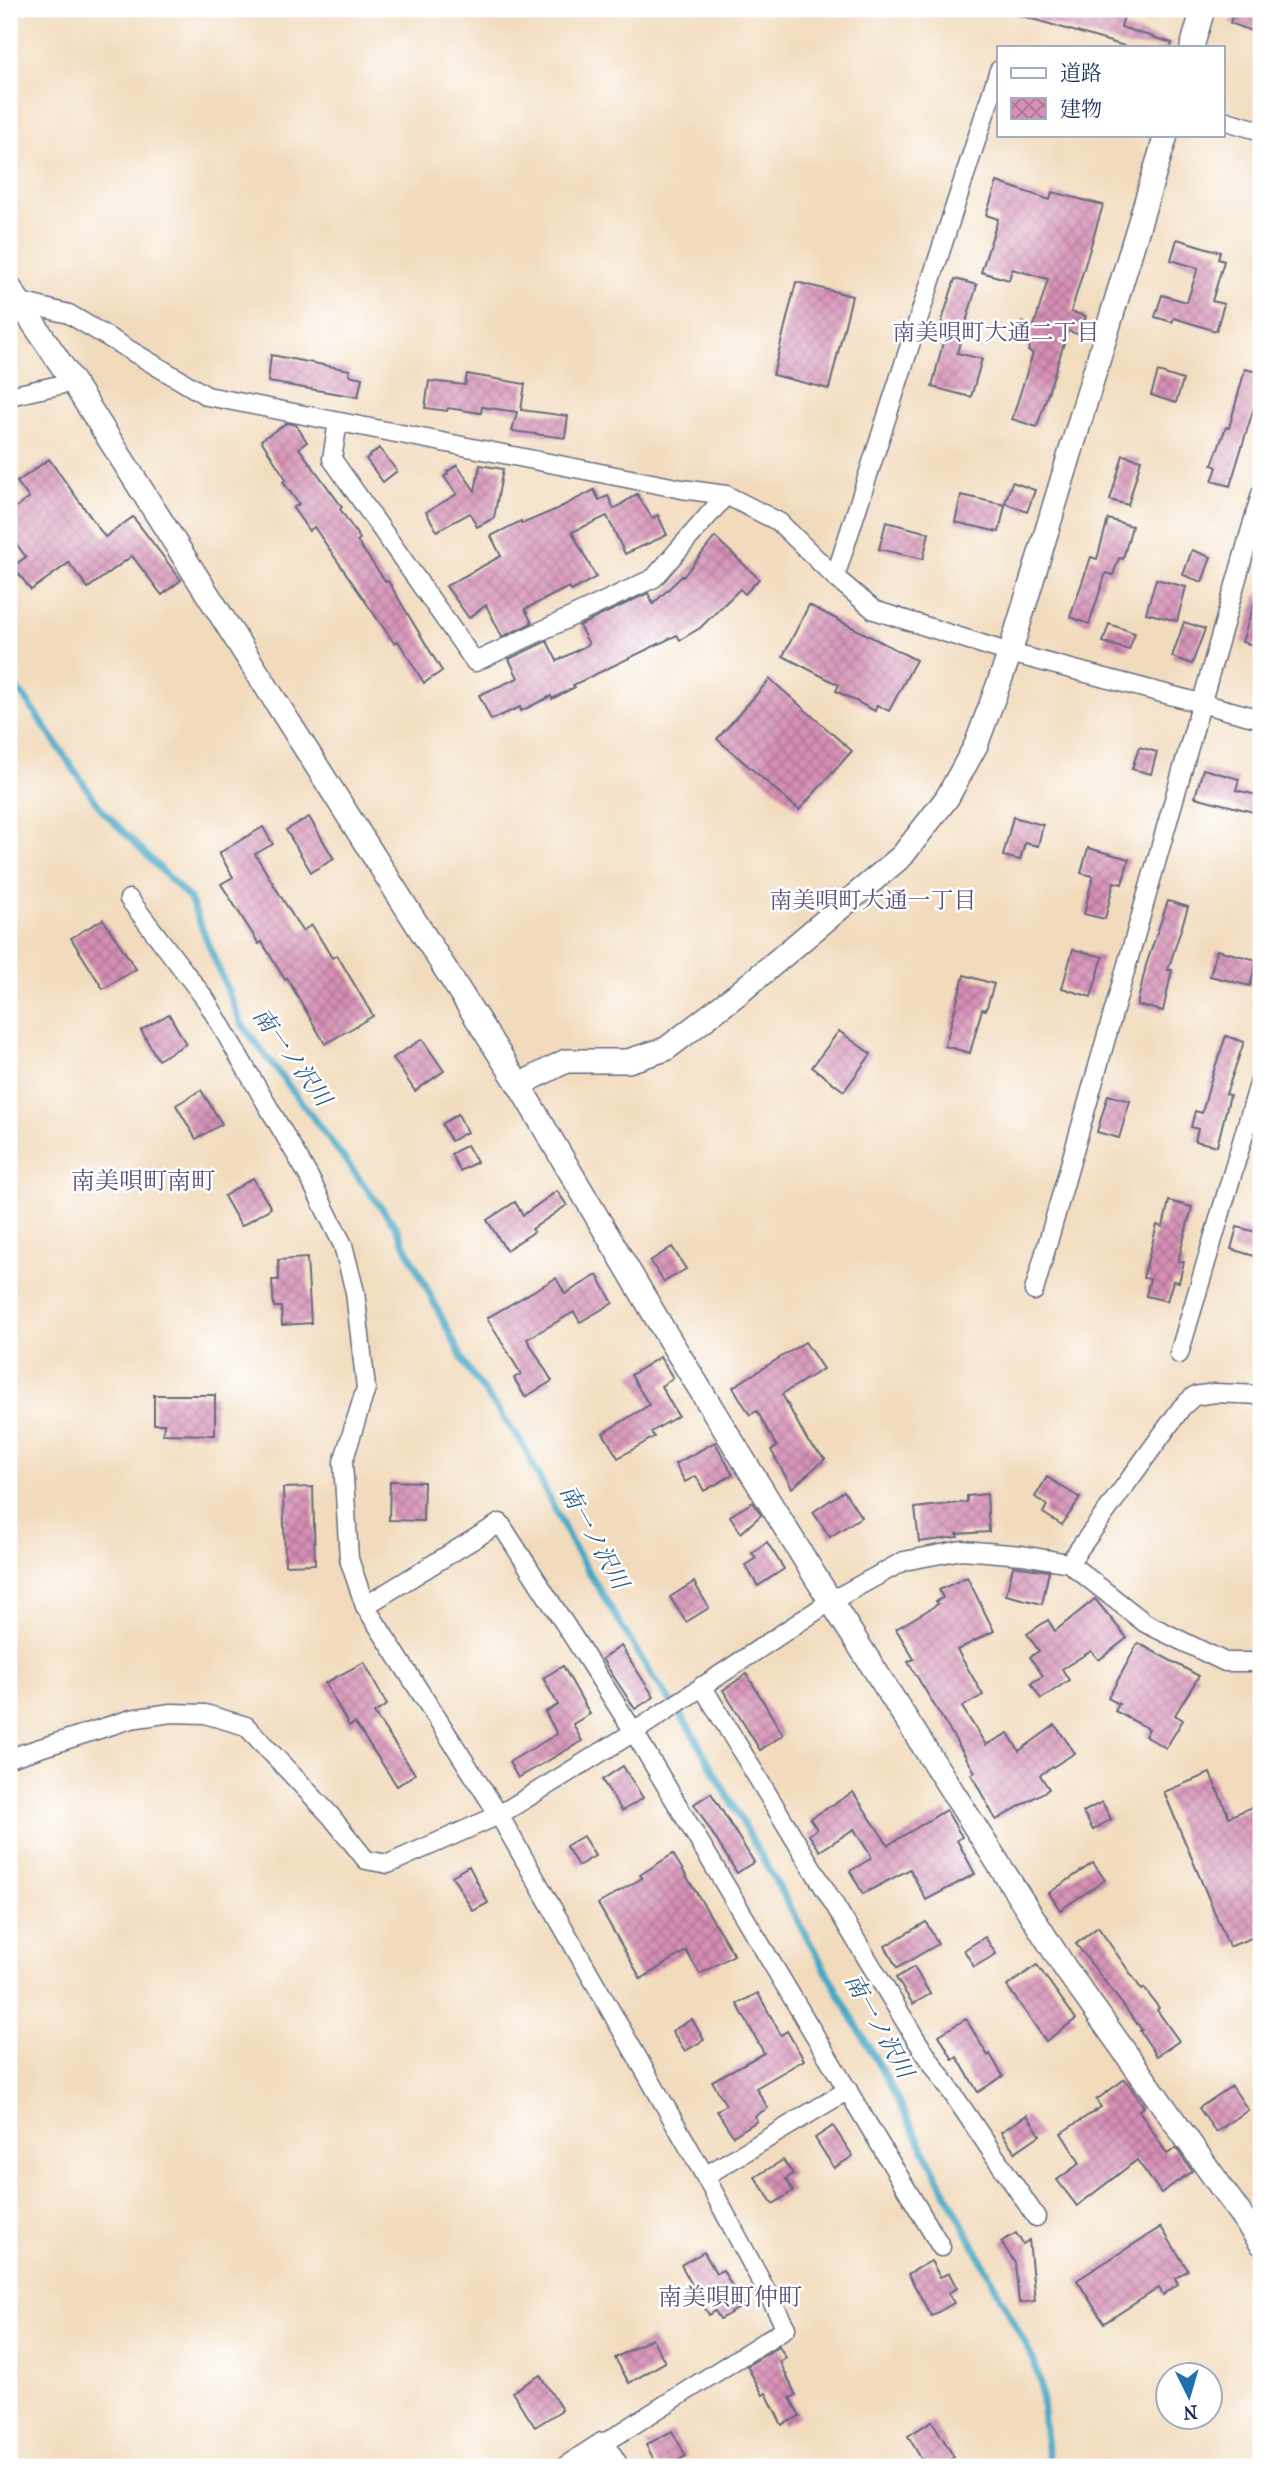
<svg xmlns="http://www.w3.org/2000/svg" width="1270" height="2476" viewBox="0 0 1270 2476" font-family="'IM FELL French Canon','Noto Serif JP',serif">
  <style>
    .lines { fill: none; stroke-linecap: round; stroke-linejoin: round }
    .stream { stroke: #45a7c5; stroke-width: 7 }
    .building { fill: url(#building-cross-hatch) }
    .minor-casing { stroke: #666b7f; stroke-width: 21 }
    .tertiary-casing { stroke: #666b7f; stroke-width: 26 }
    .minor { stroke: #fff; stroke-width: 18 }
    .tertiary { stroke: #fff; stroke-width: 23 }
    .labels { text-anchor: middle; dominant-baseline: central; stroke-width: 5; stroke-linejoin: round; paint-order: stroke }
    .neighbourhood-label { font-size: 23px; fill: #5c517c; stroke: #fff }
    .water-label { font-size: 23px; font-style: italic; fill: #2c5f87; stroke: #fff }
    .quarter-label { font-size: 24px; fill: #5c517c; stroke: #fff }
  </style>
  <defs>
    <pattern id="building-cross-hatch" width="8" height="8" patternUnits="userSpaceOnUse" patternTransform="scale(1.75)"><rect width="8" height="8" fill="#d68fb5"/><path d="M0 0l8 8M0 8l8-8" fill="none" stroke="#ad7596"/></pattern>
  </defs>
  <rect width="100%" height="100%" fill="#fff"/>
  <filter id="ink" filterUnits="userSpaceOnUse"><feTurbulence type="fractalNoise" baseFrequency=".0143" numOctaves="2"/><feDisplacementMap in="SourceGraphic" scale="14" xChannelSelector="R" yChannelSelector="G"/><feConvolveMatrix kernelMatrix="1 2 1 2 8 2 1 2 1" color-interpolation-filters="sRGB"/></filter>
  <filter id="wash" filterUnits="userSpaceOnUse"><feTurbulence type="fractalNoise" baseFrequency=".00686" numOctaves="4" result="noise"/><feDisplacementMap in="SourceGraphic" scale="28" xChannelSelector="R" yChannelSelector="G"/><feGaussianBlur stdDeviation="1.57" result="paint"/><feColorMatrix in="noise" values="0 0 0 0 0 0 0 0 0 0 0 0 0 0 0 0 0 1.4 0 .05"/><feComposite in="paint" operator="in"/></filter>
  <g filter="url(#wash)">
    <rect width="100%" height="100%" fill="#f2dbbd"/>
    <g class="lines">
      <path class="stream" d="M9,682L25,698L101,809L190,899L241,1023L396,1227L467,1368L522,1443L574,1548L649,1671L690,1729L890,2085L1034,2361L1040,2383L1049,2467"/>
    </g>
    <g id="blocks">
      <g class="building">
        <path d="M1013,9H1116L1125,11L1121,27L1172,43L1171,47H1128L1012,13Z"/>
        <path d="M1235,9H1261L1257,33L1230,23Z"/>
        <path d="M997,182L1050,200L1052,192L1103,205L1071,312L1086,316L1081,335L1068,331L1037,427L1012,419L1033,353L1028,351L1030,345L1016,341L1022,322L1034,326L1048,279L1012,269L1009,280L981,272L998,219L986,215Z"/>
        <path d="M1177,239L1220,252L1218,259L1224,261L1212,301L1224,304L1216,331L1174,318L1172,322L1155,317L1162,295L1187,302L1198,268L1171,260Z"/>
        <path d="M955,279L977,285L957,353L982,359L971,397L932,387L947,326L941,324Z"/>
        <path d="M796,282L852,296L829,389L773,375Z"/>
        <path d="M271,355L350,370L349,375L362,378L358,397L268,382Z"/>
        <path d="M1245,369L1261,373V384L1230,486L1212,481L1217,467L1212,465L1226,427L1229,428Z"/>
        <path d="M1158,372L1183,380L1176,403L1151,395Z"/>
        <path d="M467,374L525,384L521,410L568,416L565,438L512,431L517,412L482,407L481,413L448,408L447,411L425,408L429,381L465,385Z"/>
        <path d="M287,423L296,425L307,442L299,448L342,507L340,509L360,539L357,541L386,582L388,581L442,671L424,683L398,641L394,643L314,527L309,531L293,508L299,504L283,482L286,479L261,440Z"/>
        <path d="M379,448L397,471L383,482L366,459Z"/>
        <path d="M1123,455L1141,460L1128,505L1110,500Z"/>
        <path d="M49,459L105,537L133,517L181,580L162,595L132,556L88,588L69,563L31,590L13,566L26,557L9,534V512L29,498L17,482Z"/>
        <path d="M457,465L475,491L480,465L503,469L494,518L477,527L470,513L437,531L426,512L457,494L444,477L448,474L447,472Z"/>
        <path d="M1012,482L1035,490L1027,512L1005,503Z"/>
        <path d="M594,490L599,500L608,496L614,509L637,494L652,518L658,515L667,535L625,554L607,516L572,532L596,577L571,591L569,587L525,609L532,623L502,637L486,605L469,618L446,586L501,556L491,536L521,521L522,524L557,509Z"/>
        <path d="M961,495L1005,505L999,532L955,522Z"/>
        <path d="M1108,519L1132,526L1123,559L1119,558L1113,575L1106,573L1089,624L1070,617L1091,557L1097,559Z"/>
        <path d="M886,522L929,533L923,559L879,549Z"/>
        <path d="M715,537L759,579L745,594L740,589L700,628L680,640L677,635L573,685L575,687L552,699L551,696L521,711L520,707L491,720L479,695L518,678L509,659L547,641L557,661L589,644L579,626L648,593L653,604L682,576L683,577Z"/>
        <path d="M1192,550L1211,557L1202,582L1183,575Z"/>
        <path d="M1156,579L1186,587L1177,621L1146,613Z"/>
        <path d="M1257,594L1261,595V647L1242,642Z"/>
        <path d="M809,605L916,660L889,711L877,705L875,711L836,691L839,685L783,656Z"/>
        <path d="M1184,622L1205,629L1192,664L1172,657Z"/>
        <path d="M1109,624L1135,633L1129,650L1103,642Z"/>
        <path d="M770,679L852,751L799,810L717,739Z"/>
        <path d="M1139,747L1157,752L1151,774L1132,769Z"/>
        <path d="M1203,769L1239,779L1236,790L1261,796V814L1195,797Z"/>
        <path d="M309,817L334,859L311,872L286,830Z"/>
        <path d="M1013,817L1043,825L1038,846L1025,843L1020,860L1003,856Z"/>
        <path d="M263,827L273,844L255,854L302,931L312,925L332,958L337,955L373,1016L325,1044L287,978L285,980L262,942L259,944L221,884L233,877L219,853Z"/>
        <path d="M1088,848L1129,859L1122,884L1114,882L1105,919L1084,914L1093,876L1081,873Z"/>
        <path d="M1168,901L1188,907L1168,970H1172L1163,1011L1137,1005L1146,965Z"/>
        <path d="M103,919L136,969L103,989L71,938Z"/>
        <path d="M1073,949L1103,957L1091,997L1062,988Z"/>
        <path d="M1217,950L1257,960L1250,986L1210,976Z"/>
        <path d="M964,975L994,984L986,1010L982,1009L970,1053L945,1046Z"/>
        <path d="M169,1014L186,1044L158,1060L141,1030Z"/>
        <path d="M839,1031L871,1054L844,1091L812,1067Z"/>
        <path d="M1226,1036L1244,1042L1226,1094L1230,1095L1217,1146L1195,1141L1198,1129L1191,1127L1195,1111L1202,1113L1212,1076Z"/>
        <path d="M422,1039L444,1071L415,1091L393,1058Z"/>
        <path d="M201,1090L222,1124L196,1139L176,1105Z"/>
        <path d="M1108,1095L1130,1101L1119,1138L1097,1132Z"/>
        <path d="M458,1114L467,1132L451,1141L442,1124Z"/>
        <path d="M467,1145L477,1162L460,1171L451,1154Z"/>
        <path d="M253,1178L271,1208L241,1226L224,1196Z"/>
        <path d="M557,1191L567,1205L532,1229L534,1232L506,1250L487,1220L515,1202L523,1215Z"/>
        <path d="M1169,1201L1192,1207L1178,1261L1184,1262L1179,1282L1173,1281L1167,1301L1146,1296L1150,1279L1143,1278L1157,1225L1163,1227Z"/>
        <path d="M1237,1227L1260,1233L1254,1256L1231,1249Z"/>
        <path d="M672,1247L686,1269L664,1282L650,1261Z"/>
        <path d="M307,1258L311,1323L282,1325L281,1307H274L272,1280H279L278,1260Z"/>
        <path d="M597,1275L613,1303L580,1322L574,1312L527,1339L552,1381L525,1397L514,1378L521,1374L487,1318L556,1278L565,1294Z"/>
        <path d="M805,1342L823,1369L782,1394L808,1442L825,1459L792,1488L771,1450L777,1447L757,1411L750,1415L733,1387Z"/>
        <path d="M660,1357L673,1378L661,1386L678,1416L651,1432L654,1437L618,1458L603,1433L649,1405L631,1375Z"/>
        <path d="M154,1395H215V1435L163,1434L164,1424H154Z"/>
        <path d="M715,1442L733,1475L704,1491L696,1476L685,1482L675,1464Z"/>
        <path d="M1047,1477L1080,1498L1062,1525L1043,1513L1047,1505L1035,1497Z"/>
        <path d="M390,1481L424,1482L423,1521L389,1520Z"/>
        <path d="M313,1487L315,1564L285,1565L283,1488Z"/>
        <path d="M844,1491L861,1517L830,1537L813,1512Z"/>
        <path d="M987,1494L989,1532L957,1534L958,1537L919,1542L915,1508L967,1502V1496Z"/>
        <path d="M753,1502L761,1515L741,1533L730,1516Z"/>
        <path d="M767,1542L784,1569L758,1586L745,1565L756,1558L752,1553Z"/>
        <path d="M1013,1566L1049,1571L1042,1604L1006,1595Z"/>
        <path d="M967,1577L994,1631L957,1650L983,1695L962,1707L986,1745L1008,1733L1019,1751L1055,1725L1075,1753L1040,1775L1049,1789L996,1820L971,1774L975,1772L908,1662L914,1659L896,1629L938,1604L936,1601L943,1598L939,1590Z"/>
        <path d="M694,1582L709,1608L686,1622L670,1597Z"/>
        <path d="M1095,1599L1127,1638L1099,1660L1091,1651L1062,1669L1069,1680L1041,1699L1031,1683L1043,1676L1030,1657L1039,1651L1027,1634L1048,1620L1055,1631Z"/>
        <path d="M1138,1643L1199,1676L1175,1715L1183,1720L1166,1748L1145,1736L1149,1729L1115,1711L1119,1704L1108,1698Z"/>
        <path d="M621,1646L654,1697L635,1709L602,1659Z"/>
        <path d="M364,1662L387,1705L374,1713L415,1774L397,1786L355,1723L349,1726L325,1683Z"/>
        <path d="M563,1666L590,1714L573,1724L582,1741L518,1778L509,1762L557,1734L545,1712L558,1705L543,1678Z"/>
        <path d="M747,1674L783,1735L760,1750L723,1690Z"/>
        <path d="M623,1766L643,1798L622,1811L602,1780Z"/>
        <path d="M1210,1773L1229,1817L1261,1803V1934L1229,1947L1164,1792Z"/>
        <path d="M853,1792L888,1845L946,1810L962,1837L957,1840L975,1874L926,1900L910,1869L863,1894L850,1871L872,1858L854,1829L820,1851L809,1835L817,1829L810,1819Z"/>
        <path d="M711,1793L754,1862L737,1873L694,1804Z"/>
        <path d="M1102,1802L1111,1819L1093,1830L1083,1812Z"/>
        <path d="M583,1836L595,1856L578,1866L566,1846Z"/>
        <path d="M673,1854L734,1955L700,1974L686,1951L641,1979L598,1904L642,1878L640,1875Z"/>
        <path d="M1093,1863L1105,1880L1060,1910L1049,1893Z"/>
        <path d="M469,1866L488,1903L473,1911L452,1876Z"/>
        <path d="M926,1922L938,1944L897,1968L885,1946Z"/>
        <path d="M1098,1927L1142,1990L1144,1988L1159,2008L1157,2010L1179,2041L1157,2056L1140,2031L1142,2030L1076,1944Z"/>
        <path d="M985,1937L996,1954L974,1967L964,1950Z"/>
        <path d="M1037,1965L1076,2019L1046,2041L1007,1986Z"/>
        <path d="M914,1967L930,1994L913,2004L896,1978Z"/>
        <path d="M758,1993L781,2035L787,2031L804,2060L756,2088L768,2108L755,2116L757,2121L733,2136L717,2111L726,2105L712,2081L764,2053L737,2004Z"/>
        <path d="M692,2019L704,2040L685,2051L672,2031Z"/>
        <path d="M966,2019L988,2056L990,2054L1003,2076L978,2092L957,2057L953,2060L939,2035Z"/>
        <path d="M1125,2079L1144,2107L1139,2110L1167,2154L1176,2148L1192,2171L1161,2193L1137,2160L1077,2206L1057,2180L1080,2163L1061,2133L1101,2107L1096,2100Z"/>
        <path d="M1232,2086L1248,2110L1216,2132L1199,2108Z"/>
        <path d="M1027,2115L1040,2135L1015,2152L1001,2132Z"/>
        <path d="M833,2126L853,2156L834,2168L815,2138Z"/>
        <path d="M783,2160L793,2174L786,2179L793,2191L773,2204L755,2177Z"/>
        <path d="M1161,2227L1188,2270L1175,2278L1178,2284L1163,2295L1159,2288L1104,2323L1077,2280Z"/>
        <path d="M1016,2233L1023,2244L1029,2240L1035,2301L1019,2303L1015,2263L1001,2242Z"/>
        <path d="M704,2252L716,2273L723,2270L743,2306L720,2319L715,2311L709,2315L681,2265Z"/>
        <path d="M931,2261L940,2277L949,2273L957,2288L948,2293L954,2303L931,2316L908,2274Z"/>
        <path d="M652,2338L665,2362L629,2383L615,2358Z"/>
        <path d="M779,2346L786,2358L780,2362L796,2395L790,2398L800,2416L782,2425L766,2393L763,2395L747,2366Z"/>
        <path d="M540,2375L562,2410L535,2427L512,2392Z"/>
        <path d="M932,2421L954,2457L937,2467H926L908,2436Z"/>
        <path d="M672,2431L686,2456L666,2467H658L646,2445Z"/>
      </g>
    </g>
  </g>
  <g filter="url(#ink)">
    <use href="#blocks" fill-opacity="0" stroke="#666b7f" stroke-width="2"/>
    <g class="lines">
      <defs>
        <g id="minor">
          <path d="M1223,120L1261,131"/>
          <path d="M16,301L69,314L207,396L682,489L726,495L779,522L835,577L874,610L1010,653L1261,719"/>
          <path d="M9,396L73,382"/>
          <path d="M338,422L332,459L475,662L654,578L726,495"/>
          <path d="M835,577L999,70"/>
          <path d="M129,899L206,1000L308,1175L343,1245L355,1292L366,1388L343,1462L349,1559L365,1606L499,1815L705,2176L786,2328L603,2444"/>
          <path d="M1034,1291L1261,494"/>
          <path d="M1179,1354L1261,1077"/>
          <path d="M1069,1563L1182,1407L1194,1396L1215,1393L1261,1395"/>
          <path d="M365,1606L500,1523L634,1732L941,2247"/>
          <path d="M702,1686L917,2041L1036,2217"/>
          <path d="M9,1758L131,1719L171,1713L205,1714L246,1726L330,1815L366,1860L388,1864L499,1815L634,1732L831,1601L904,1561L962,1550L1022,1555L1069,1563L1145,1623L1225,1662H1261"/>
          <path d="M705,2176L848,2090"/>
        </g>
        <g id="tertiary">
          <path d="M1192,47L1203,9"/>
          <path d="M9,287L73,382L519,1085L663,1329L818,1581L1065,1968L1261,2243"/>
          <path d="M519,1085L566,1061H628L666,1049L740,992L902,856L947,798L976,745L1010,653L1166,135"/>
          <path d="M568,2467L603,2444L617,2467"/>
        </g>
      </defs>
      <use href="#minor" class="minor-casing"/>
      <use href="#tertiary" class="tertiary-casing"/>
      <use href="#minor" class="minor"/>
      <use href="#tertiary" class="tertiary"/>
    </g>
  </g>
  <g class="labels">
    <g class="neighbourhood-label">
      <text x="996" y="332">南美唄町大通二丁目</text>
      <text x="873" y="900">南美唄町大通一丁目</text>
    </g>
    <g class="water-label">
      <text transform="translate(292 1057) rotate(54)">南一ノ沢川</text>
      <text transform="translate(594 1537) rotate(61)">南一ノ沢川</text>
      <text transform="translate(879 2026) rotate(61)">南一ノ沢川</text>
    </g>
    <g class="quarter-label">
      <text x="143" y="1181">南美唄町南町</text>
      <text x="730" y="2297">南美唄町仲町</text>
    </g>
  </g>
  <rect width="1270" height="2476" fill="none" stroke="#fff" stroke-width="35"/>
  <rect x="997" y="46" width="228" height="91" fill="#ffffff" stroke="#a4acbf" stroke-width="2"/>
  <rect x="1011" y="68" width="35" height="10" fill="#ffffff" stroke="#a4acbf" stroke-width="2"/>
  <text x="1060" y="80" font-size="21" fill="#1b2f5e">道路</text>
  <rect x="1011" y="98" width="35" height="21" fill="url(#building-cross-hatch)" stroke="#a4acbf" stroke-width="2"/>
  <text x="1060" y="116" font-size="21" fill="#1b2f5e">建物</text>
  <g transform="translate(1189 2396) rotate(175)"><circle r="33" fill="#ffffff" stroke="#a4acbf" stroke-width="2"/>
  <path d="M0-5L12 26L0 18L-12 26Z" fill="#1f6fb2"/>
  <text y="-10" font-size="19" font-weight="bold" text-anchor="middle" fill="#1b2f5e">N</text>
  </g>
</svg>
